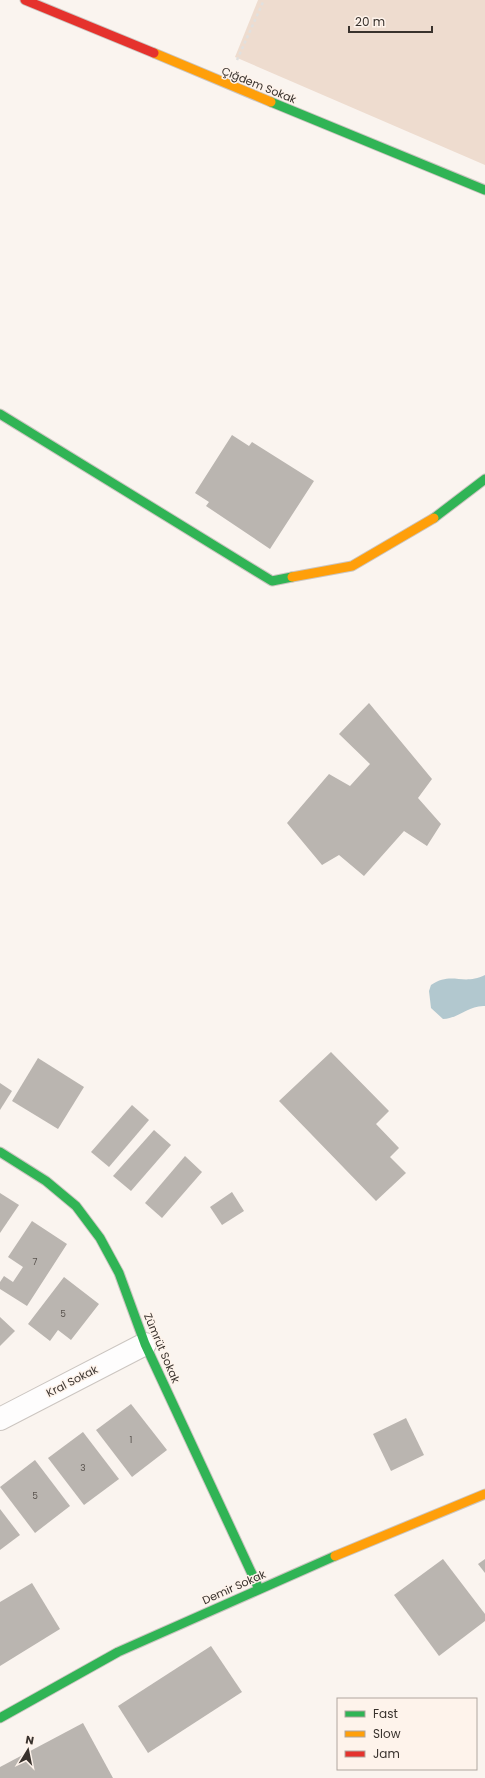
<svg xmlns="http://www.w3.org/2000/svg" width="485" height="1778" viewBox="0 0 485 1778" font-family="Poppins,sans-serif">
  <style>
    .green { fill: #eedccf }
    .water { fill: #b2c8cf }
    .building { fill: #bab5b0 }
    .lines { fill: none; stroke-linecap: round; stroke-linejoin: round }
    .street-casing { stroke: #cbc5c0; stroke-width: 24 }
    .fast-casing { stroke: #cbc5c0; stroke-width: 11 }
    .slow-casing { stroke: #cbc5c0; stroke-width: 11 }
    .jam-casing { stroke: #cbc5c0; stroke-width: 11 }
    .path { stroke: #e1e0de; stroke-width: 2.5; stroke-dasharray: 3 3; stroke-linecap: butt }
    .street { stroke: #fefdfd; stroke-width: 22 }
    .fast { stroke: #30b455; stroke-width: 9 }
    .slow { stroke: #ff9f0a; stroke-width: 9 }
    .jam { stroke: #e5322d; stroke-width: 9 }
    .labels { text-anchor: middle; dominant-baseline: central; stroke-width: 3; stroke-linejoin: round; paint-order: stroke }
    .number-label { font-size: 9px; fill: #59534e }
    .street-label { font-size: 11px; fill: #39322d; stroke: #fef3eb }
  </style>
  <rect width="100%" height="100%" fill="#faf4ef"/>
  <path class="green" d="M258,0H485V165L235,57Z"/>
  <path class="water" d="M485,975V1006C469,1005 460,1018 443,1019L431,1008L429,991L431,985C452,971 462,986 485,975Z"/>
  <g class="building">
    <path d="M232,435L249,446L252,442L314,481L270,549L206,506L209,502L195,493Z"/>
    <path d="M369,703L432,779L418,798L441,824L427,846L404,831L364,876L339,855L322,865L287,823L329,774L350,786L370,764L339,734Z"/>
    <path d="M331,1052L389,1111L376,1124L399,1148L390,1157L406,1173L376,1201L279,1101Z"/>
    <path d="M38,1058L84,1087L58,1129L12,1101Z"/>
    <path d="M0,1083L12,1091L0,1110Z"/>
    <path d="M132,1105L149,1120L109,1167L91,1152Z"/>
    <path d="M154,1130L171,1145L131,1191L113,1176Z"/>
    <path d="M185,1156L202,1172L162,1218L145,1203Z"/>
    <path d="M232,1192L244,1211L222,1225L210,1207Z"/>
    <path d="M0,1193L19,1205L0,1233Z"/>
    <path d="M32,1221L67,1244L27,1306L0,1289V1282L4,1276L13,1282L23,1267L8,1257Z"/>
    <path d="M64,1277L99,1304L71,1340L58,1330L50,1341L28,1324Z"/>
    <path d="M0,1317L15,1331L0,1346Z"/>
    <path d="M131,1404L167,1450L132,1477L96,1430Z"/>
    <path d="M406,1418L424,1455L391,1471L373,1434Z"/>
    <path d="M83,1432L119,1479L84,1505L48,1458Z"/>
    <path d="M35,1460L70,1506L35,1533L0,1487Z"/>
    <path d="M0,1509L20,1535L0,1550Z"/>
    <path d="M443,1559L485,1614V1621L439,1656L394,1595Z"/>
    <path d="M485,1559V1573L478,1564Z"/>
    <path d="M32,1583L60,1629L0,1666V1602Z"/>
    <path d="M211,1646L242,1692L148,1753L118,1706Z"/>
    <path d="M83,1723L113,1778H0V1767Z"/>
  </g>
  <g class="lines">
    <defs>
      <path id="street" d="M0,1419L145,1344"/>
      <g id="fast">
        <path d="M271,102L485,190"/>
        <path d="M0,414L272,581L292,577"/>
        <path d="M434,518L485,479"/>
        <path d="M0,1152L46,1181L76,1206L100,1238L119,1273L145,1344L259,1589"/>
        <path d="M0,1718L118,1652L335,1556"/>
      </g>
      <g id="slow">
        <path d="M154,53L271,102"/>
        <path d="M292,577L352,566L434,518"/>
        <path d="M335,1556L485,1494"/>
      </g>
      <path id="jam" d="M25,0L154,53"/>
    </defs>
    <use href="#street" class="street-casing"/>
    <use href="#fast" class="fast-casing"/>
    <use href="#slow" class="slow-casing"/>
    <use href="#jam" class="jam-casing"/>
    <path class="path" d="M237,60L264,0"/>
    <use href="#street" class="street"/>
    <use href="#fast" class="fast"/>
    <use href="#slow" class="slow"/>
    <use href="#jam" class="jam"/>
  </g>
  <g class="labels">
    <g class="number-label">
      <text x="35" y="1262">7</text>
      <text x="63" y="1314">5</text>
      <text x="131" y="1440">1</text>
      <text x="83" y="1468">3</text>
      <text x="35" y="1496">5</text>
    </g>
    <g class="street-label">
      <text transform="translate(259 85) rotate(22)">Çığdem Sokak</text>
      <text transform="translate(162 1348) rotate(67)">Zümrüt Sokak</text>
      <text transform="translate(72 1381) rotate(-27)">Kral Sokak</text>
      <text transform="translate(234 1587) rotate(-24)">Demir Sokak</text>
    </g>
  </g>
  <rect x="337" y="1698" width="140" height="72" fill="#fef3eb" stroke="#afa69f"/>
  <rect x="345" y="1711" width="20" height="6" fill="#30b455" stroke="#afa69f"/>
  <text x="373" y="1718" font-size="12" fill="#39322d">Fast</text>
  <rect x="345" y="1731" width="20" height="6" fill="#ff9f0a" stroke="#afa69f"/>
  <text x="373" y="1738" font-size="12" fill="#39322d">Slow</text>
  <rect x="345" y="1751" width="20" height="6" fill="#e5322d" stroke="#afa69f"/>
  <text x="373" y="1758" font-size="12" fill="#39322d">Jam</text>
  <g transform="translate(28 1750) rotate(10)" stroke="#fef3eb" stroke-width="3" paint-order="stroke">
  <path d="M0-3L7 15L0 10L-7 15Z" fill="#39322d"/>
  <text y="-6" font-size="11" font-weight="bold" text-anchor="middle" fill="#39322d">N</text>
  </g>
  <path d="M349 26v6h83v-6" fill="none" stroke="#39322d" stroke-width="2"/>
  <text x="355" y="26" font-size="12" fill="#39322d" stroke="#fef3eb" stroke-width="3" paint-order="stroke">20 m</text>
</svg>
